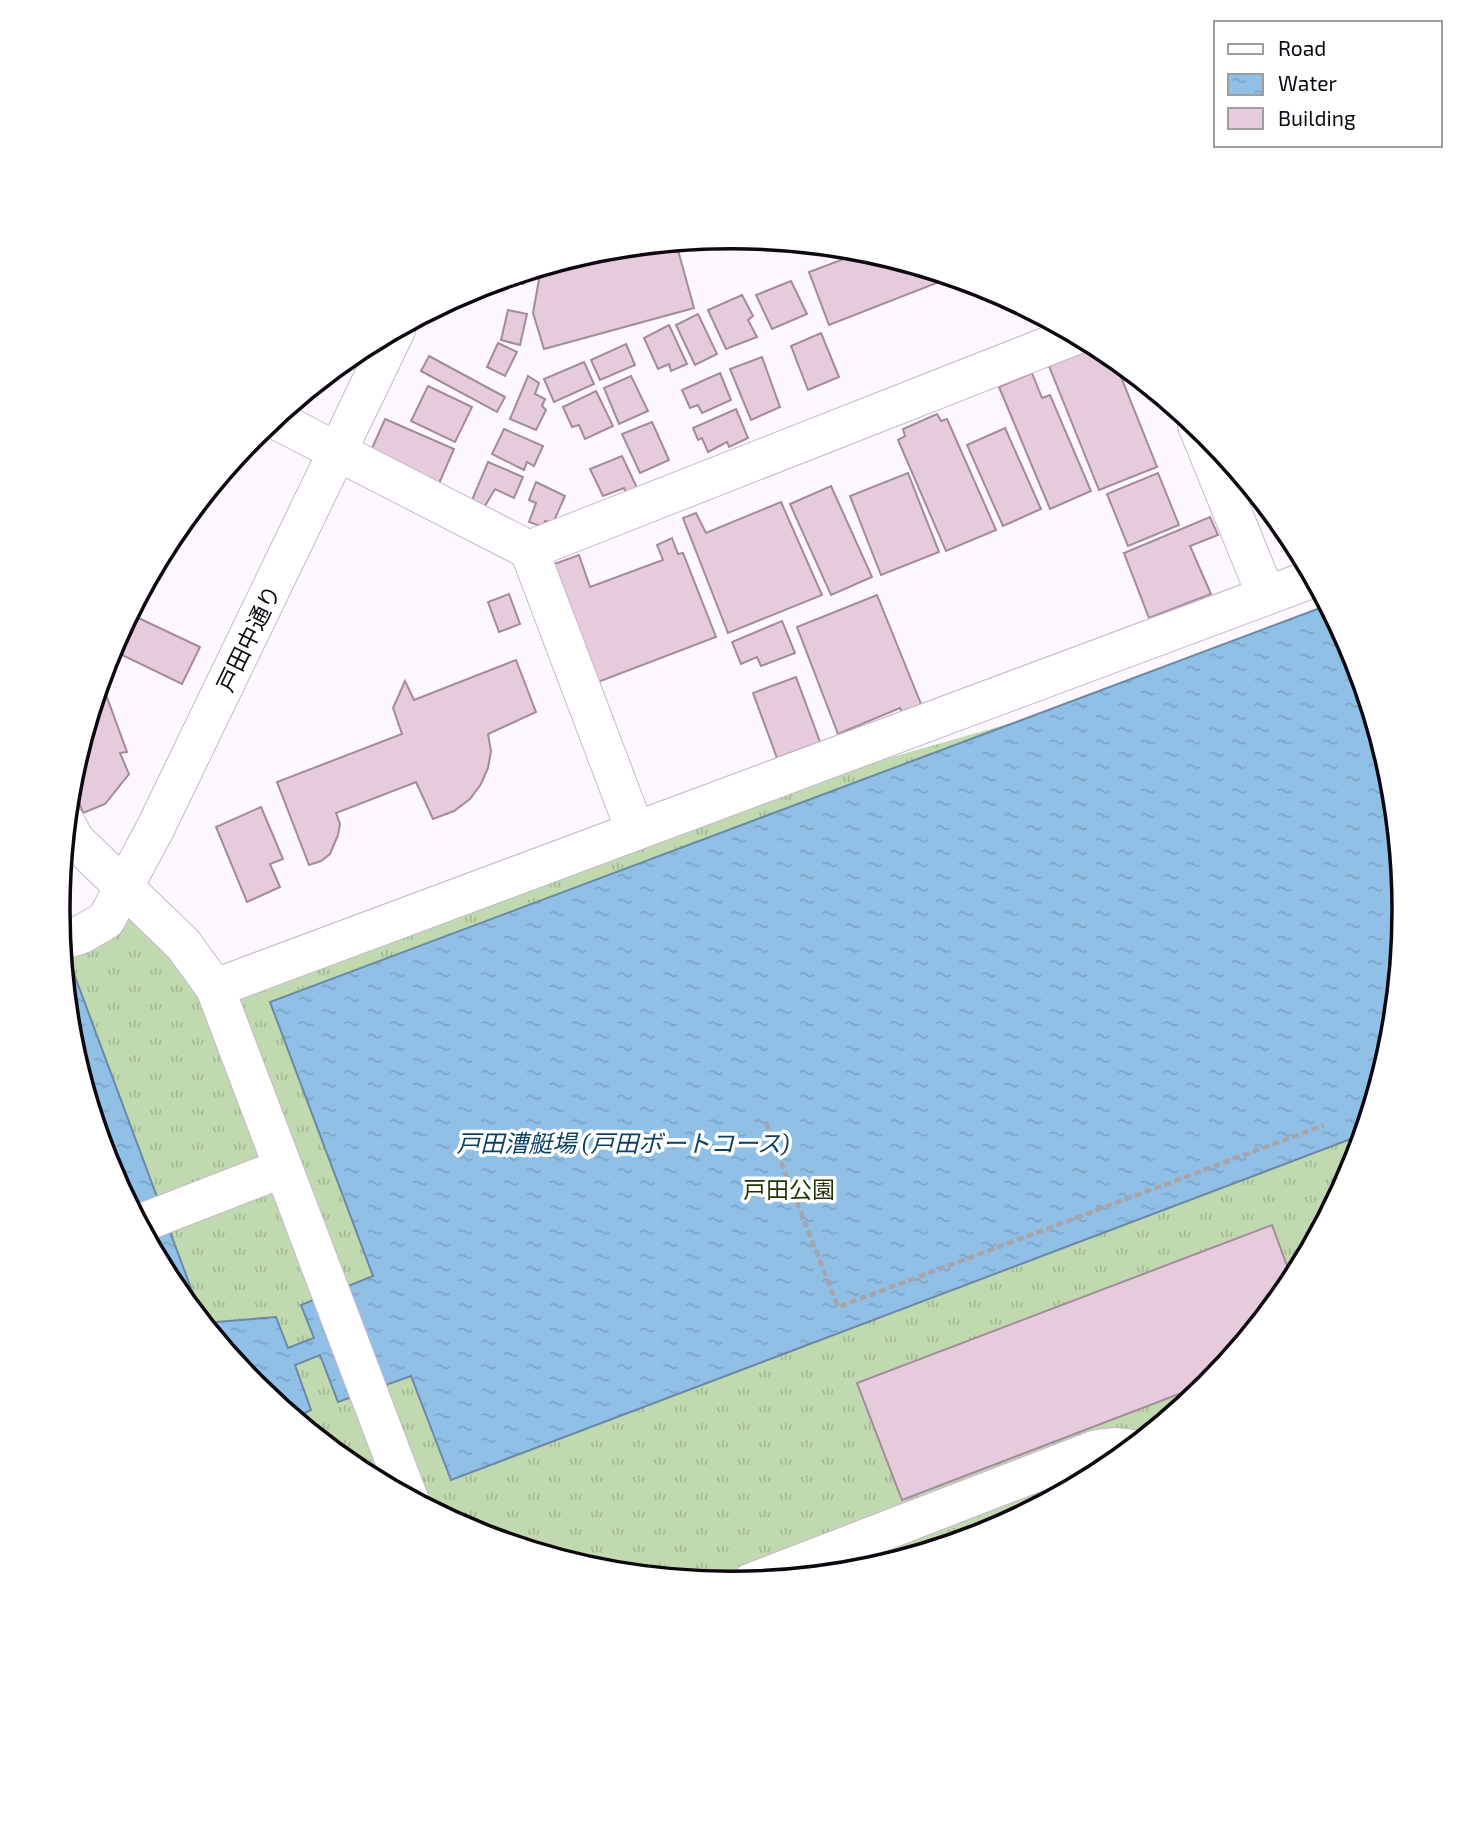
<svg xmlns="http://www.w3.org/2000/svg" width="1463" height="1822" viewBox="0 0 1463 1822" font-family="'Exo 2','Noto Sans JP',sans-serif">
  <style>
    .grass { fill: url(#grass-tufts) }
    .water { fill: url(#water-ripples); stroke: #6a89a7; stroke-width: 2 }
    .building { fill: #e5cbdc; stroke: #a38b9b; stroke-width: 2 }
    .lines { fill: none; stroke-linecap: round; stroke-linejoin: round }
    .minor-casing { stroke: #c7b7ce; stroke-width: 40 }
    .path { stroke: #a9a4aa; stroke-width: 4.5; stroke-dasharray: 7 3.5; stroke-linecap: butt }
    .minor { stroke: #fff; stroke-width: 38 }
    .labels { text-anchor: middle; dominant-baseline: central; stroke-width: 7; stroke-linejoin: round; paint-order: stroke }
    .street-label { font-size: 23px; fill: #0e0911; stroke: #fff }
    .park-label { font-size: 23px; fill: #1b3500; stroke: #fff }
    .water-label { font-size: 24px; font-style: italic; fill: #094266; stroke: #fff }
    .rim { fill: none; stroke: #0e0911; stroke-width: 3.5 }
  </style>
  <defs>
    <pattern id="grass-tufts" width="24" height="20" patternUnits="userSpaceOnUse" patternTransform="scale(1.75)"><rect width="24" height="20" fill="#c0d9ae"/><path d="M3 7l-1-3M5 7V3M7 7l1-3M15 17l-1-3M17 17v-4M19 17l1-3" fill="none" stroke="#a4b995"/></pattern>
    <pattern id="water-ripples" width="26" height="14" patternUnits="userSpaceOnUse" patternTransform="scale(1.75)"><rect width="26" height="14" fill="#91c0e7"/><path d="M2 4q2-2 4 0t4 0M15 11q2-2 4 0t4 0" fill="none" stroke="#7ca4c5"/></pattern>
  </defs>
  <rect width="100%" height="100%" fill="#fcf8fd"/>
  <path class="grass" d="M1335,617L1392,780L1405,911L1392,1043L1354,1169L1291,1286L1208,1388L1105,1471L989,1534L863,1572L731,1585L600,1572L473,1533L357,1471L255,1387L171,1285L109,1168L71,1042L61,941L124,888L215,988L635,830L1019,721Z"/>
  <path class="water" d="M1328,605L1354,654L1392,780L1405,911L1392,1043L1364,1134L451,1480L411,1376L338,1402L320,1355L295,1365L311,1410L293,1419L255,1387L171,1285L109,1168L71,1042L61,939L204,1323L276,1317L288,1348L314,1338L301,1305L373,1276L270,1002Z"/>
  <g class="building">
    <path d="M676,243L694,308L544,349L533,313L541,268L600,250Z"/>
    <path d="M865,251L952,277L829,325L809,272Z"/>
    <path d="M529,272L523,284L510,278Z"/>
    <path d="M508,278L502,291L486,285Z"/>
    <path d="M791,281L807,314L772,329L756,295Z"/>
    <path d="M742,295L753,316L748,320L757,337L726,349L708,310Z"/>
    <path d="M508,310L527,314L520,345L501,340Z"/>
    <path d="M698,314L717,354L695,365L676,325Z"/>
    <path d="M669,325L687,364L671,371L669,364L658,369L644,338Z"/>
    <path d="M821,333L839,377L808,390L791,346Z"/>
    <path d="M498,343L517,352L505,376L487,367Z"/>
    <path d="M626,344L635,365L600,380L591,360Z"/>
    <path d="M1097,346L1113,357L1157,467L1099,490L1049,366Z"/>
    <path d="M429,356L505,397L497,412L421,371Z"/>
    <path d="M762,357L780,407L751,420L730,369Z"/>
    <path d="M584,362L594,384L554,402L544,379Z"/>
    <path d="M720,373L731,400L702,413L698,405L690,408L682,390Z"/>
    <path d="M1032,373L1042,398L1050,395L1091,491L1050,509L999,387Z"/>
    <path d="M528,376L539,383L535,394L545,399L542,406L546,410L536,430L510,419Z"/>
    <path d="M631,376L648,411L619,424L604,388Z"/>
    <path d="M428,386L472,407L455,442L411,421Z"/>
    <path d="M596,391L613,426L585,439L579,425L572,427L563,407Z"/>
    <path d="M736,409L748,438L729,447L727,442L708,452L702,438L698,440L693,428Z"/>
    <path d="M937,414L941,421L947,419L996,530L946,551L898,440L905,436L903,429Z"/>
    <path d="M385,419L454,449L437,488L369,455Z"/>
    <path d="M652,422L669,460L640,473L622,434Z"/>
    <path d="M1005,428L1041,509L1003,526L967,445Z"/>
    <path d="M504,429L543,446L534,466L527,462L524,470L492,454Z"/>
    <path d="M622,456L638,490L627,495L624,488L603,496L590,469Z"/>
    <path d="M488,462L523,477L514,498L495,489L485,506L472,500Z"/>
    <path d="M908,473L939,552L881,575L850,496Z"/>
    <path d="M1158,473L1179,525L1128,546L1107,494Z"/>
    <path d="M536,482L565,496L553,523L545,521L543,527L529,522L536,503L529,500Z"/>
    <path d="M831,486L872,577L831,595L790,504Z"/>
    <path d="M781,502L822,595L728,633L683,518L696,513L706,533Z"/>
    <path d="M1210,517L1218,535L1190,546L1211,594L1149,618L1124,553Z"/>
    <path d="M672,538L678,554L683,553L716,637L598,682L554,564L579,555L590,587L663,560L657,545Z"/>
    <path d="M509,594L520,624L499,632L488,602Z"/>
    <path d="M877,595L921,704L903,713L900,708L838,734L797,627Z"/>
    <path d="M130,614L200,647L182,684L122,655L114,644Z"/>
    <path d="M782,621L795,653L761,666L757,657L741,664L732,642Z"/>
    <path d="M516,660L536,712L488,734L491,751L488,768L481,784L470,799L454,811L433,819L416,782L336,813L340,824L338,835L330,854L321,861L309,865L277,782L402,734L393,708L405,681L414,700Z"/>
    <path d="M796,677L820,742L777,758L753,693Z"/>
    <path d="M101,681L127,752L120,753L129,774L105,804L83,813L71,779Z"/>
    <path d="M261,807L283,859L270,864L280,887L247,902L216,827Z"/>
    <path d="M1272,1225L1293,1282L1213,1381L902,1500L857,1383Z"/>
  </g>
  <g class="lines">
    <defs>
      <g id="minor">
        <path d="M274,419L529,550L1076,335"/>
        <path d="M1197,425L1266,595"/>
        <path d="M529,550L635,830"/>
        <path d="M66,823L75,840L183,944L215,988L409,1499"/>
        <path d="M61,941L82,934L106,920L155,829L396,330"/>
        <path d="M215,988L1314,578"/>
        <path d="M139,1224L283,1168"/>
        <path d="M750,1583L1097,1449L1114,1447L1133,1449"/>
      </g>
    </defs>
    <use href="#minor" class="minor-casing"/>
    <path class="path" d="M766,1123L838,1307L1324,1125"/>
    <use href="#minor" class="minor"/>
  </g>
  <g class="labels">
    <g class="street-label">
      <text transform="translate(248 638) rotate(-64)">戸田中通り</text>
    </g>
    <g class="park-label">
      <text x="789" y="1189">戸田公園</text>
    </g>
    <g class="water-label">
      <text x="623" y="1142">戸田漕艇場 (戸田ボートコース)</text>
    </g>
  </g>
  <path d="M0 0H1463V1822H0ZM70 910a661 661 0 1 1 1322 0a661 661 0 1 1-1322 0Z" fill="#fff" fill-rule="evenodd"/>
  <path class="rim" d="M70 910a661 661 0 1 1 1322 0a661 661 0 1 1-1322 0Z"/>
  <rect x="1214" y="21" width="228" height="126" fill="#ffffff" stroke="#9f9da0" stroke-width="2"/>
  <rect x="1228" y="44" width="35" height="10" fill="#ffffff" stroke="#9f9da0" stroke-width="2"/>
  <text x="1278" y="56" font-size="21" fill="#0e0911">Road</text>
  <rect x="1228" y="74" width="35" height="21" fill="url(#water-ripples)" stroke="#9f9da0" stroke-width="2"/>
  <text x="1278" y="91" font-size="21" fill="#0e0911">Water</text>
  <rect x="1228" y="108" width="35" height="21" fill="#e5cbdc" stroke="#9f9da0" stroke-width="2"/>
  <text x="1278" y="126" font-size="21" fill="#0e0911">Building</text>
</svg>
